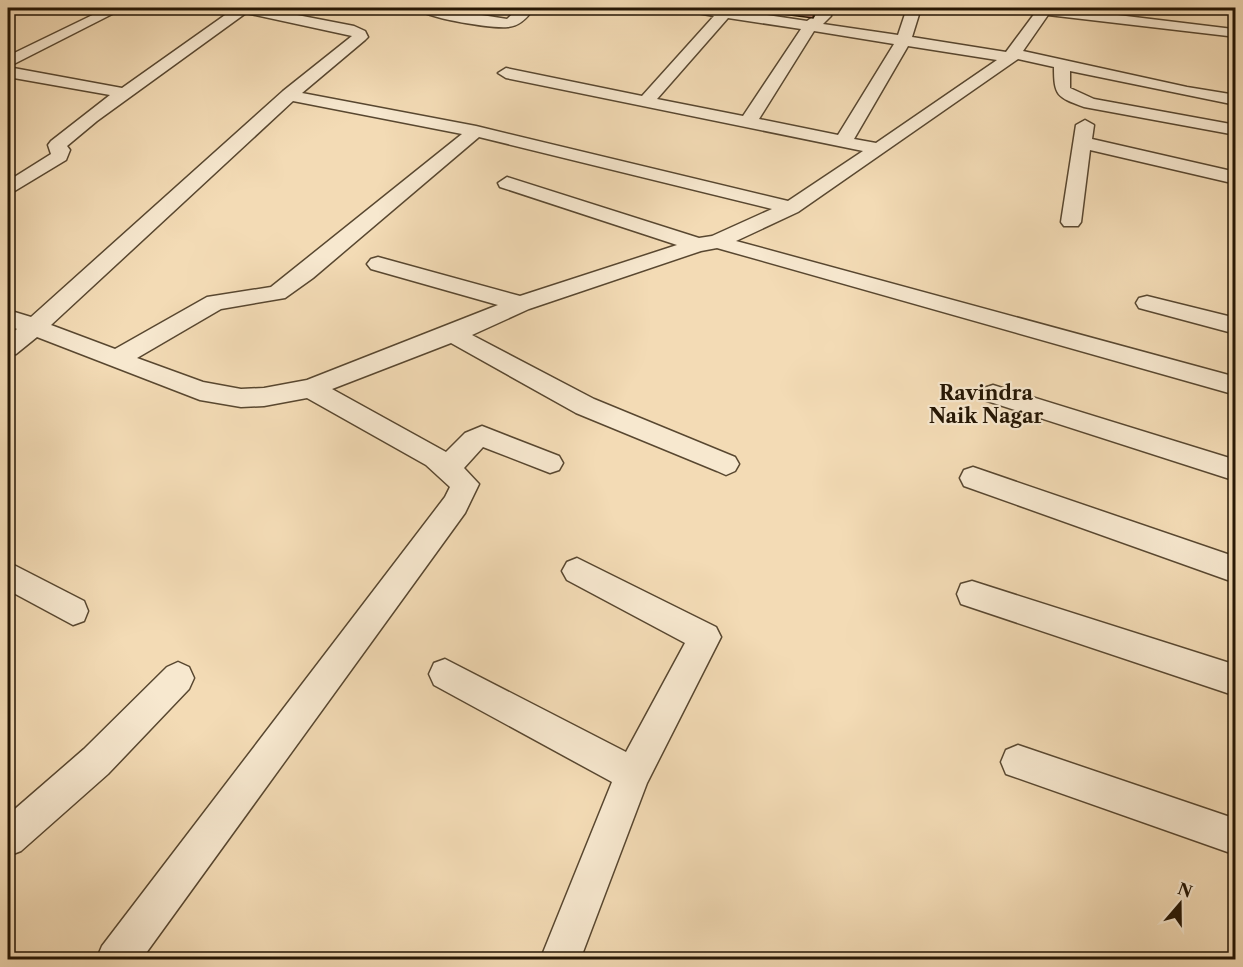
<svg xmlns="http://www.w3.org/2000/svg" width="1243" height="967" viewBox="0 0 1243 967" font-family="'Libre Caslon Text',serif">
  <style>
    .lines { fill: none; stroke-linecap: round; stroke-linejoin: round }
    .street-casing { stroke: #584730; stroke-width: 3 }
    .street { fill: #f7e8cf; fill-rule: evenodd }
    .wall { fill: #bd8574; stroke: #251604; stroke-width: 1.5 }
    .shaded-wall { fill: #9a6c5e; stroke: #251604; stroke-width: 1.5 }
    .labels { text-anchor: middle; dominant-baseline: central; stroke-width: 4.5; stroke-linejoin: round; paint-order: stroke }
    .neighbourhood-label { font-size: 20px; font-weight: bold; fill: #251604; stroke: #f7e8cf }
  </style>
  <rect width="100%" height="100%" fill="#f3dbb5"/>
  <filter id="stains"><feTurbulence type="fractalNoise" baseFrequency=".00333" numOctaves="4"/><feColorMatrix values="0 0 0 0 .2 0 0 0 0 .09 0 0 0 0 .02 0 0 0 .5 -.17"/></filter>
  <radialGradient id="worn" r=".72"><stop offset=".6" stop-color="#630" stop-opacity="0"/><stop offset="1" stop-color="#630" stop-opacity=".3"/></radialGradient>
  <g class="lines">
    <defs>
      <g id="street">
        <path d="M107,8H124L8,67V56Z"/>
        <path d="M235,8H261L354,26L365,31L368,37L365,40L302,93L476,126L788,201L863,151L506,78L498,73L506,68L642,96L714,16L686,11L684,8H736L735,10L807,21L817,14L818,8H832L831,16L823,24L898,35L907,8H921L912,37L1006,52L1035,13L1023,11L1021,8H1060L1233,29L1235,32L1233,35L1228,36L1048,15L1023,51L1187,87L1236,95V105L1070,71V88L1094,99L1236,125V135L1084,107C1057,97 1054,96 1054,67L1018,59L798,212L736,241L1236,377V395L717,248L701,251L529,309L472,335L594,399L735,457L739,464L735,471L726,475L717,471L576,413L451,343L332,389L446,452L465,433L482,426L559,456L563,463L559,470L550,473L483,447L464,468L479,484L465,513L141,960H96L102,946L445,497L450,487L426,465L307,398L264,406L241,407L200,400L37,337L16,354L8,356V336L17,329L8,325V310L31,317L283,91L352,36L246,13L97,121L67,146L70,150L66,160L8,195V181L51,154L48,145L51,141L110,95L8,77V67L122,88ZM728,18L801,29L743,116L657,99ZM814,31L894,44L838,135L759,119ZM908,46L997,60L876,143L854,139ZM293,101L462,134L271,287L207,297L115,349L51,325ZM479,137L772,209L712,236L699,238L507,177L498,183L500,187L677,245L520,296L378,257L371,259L367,264L371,269L498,305L307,380L264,388L241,389L203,382L137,358L221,309L285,298L313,278Z"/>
        <path d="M416,8H437L507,19L519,8H534C528,17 520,26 508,27C493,29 425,18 416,8Z"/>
        <path d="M1085,120L1094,125L1092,139L1236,172V184L1090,150L1081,222L1078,226H1064L1061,222L1076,125Z"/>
        <path d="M1147,296L1236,318V334L1139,308L1136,303L1139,298Z"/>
        <path d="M993,385L1236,460V481L984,400L981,394L984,388Z"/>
        <path d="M973,467L1236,557V583L964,486L960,478L964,470Z"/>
        <path d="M577,558L716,627L721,637L647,783L580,960H540L612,782L434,685L429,674L434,663L445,659L626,752L685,643L567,580L562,571L567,562Z"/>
        <path d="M8,562L84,601L88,611L84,621L73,625L8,590Z"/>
        <path d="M972,581L1236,665V696L961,604L957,594L961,584Z"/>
        <path d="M178,662L189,667L194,678L189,689L108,774L21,851L8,856V815L84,749L167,667Z"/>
        <path d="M1018,745L1236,819V855L1006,774L1001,762L1006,750Z"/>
      </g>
    </defs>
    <use href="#street" class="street-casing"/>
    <use href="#street" class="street"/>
  </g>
  <g class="wall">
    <path d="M776,8H818L813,18L775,13Z"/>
    <path d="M1087,8H1132L1129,14Z"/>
  </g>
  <path class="shaded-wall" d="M815,8H818L813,18Z"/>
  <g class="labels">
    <g class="neighbourhood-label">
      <text x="986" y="393">Ravindra<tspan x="986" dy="23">Naik Nagar</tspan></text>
    </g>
  </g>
  <rect width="1243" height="967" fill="none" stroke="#f3dbb5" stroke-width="30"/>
  <rect x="9" y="9" width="1225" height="949" fill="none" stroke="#251604" stroke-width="3"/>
  <rect x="15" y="15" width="1213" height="937" fill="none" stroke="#251604" stroke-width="1.5"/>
  <g transform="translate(1180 904) rotate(20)" stroke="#f7e8cf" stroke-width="4.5" paint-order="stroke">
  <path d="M0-4.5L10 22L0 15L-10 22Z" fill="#251604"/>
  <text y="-9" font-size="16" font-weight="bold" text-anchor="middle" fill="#251604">N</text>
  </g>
  <rect width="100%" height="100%" filter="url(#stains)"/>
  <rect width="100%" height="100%" fill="url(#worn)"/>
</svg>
